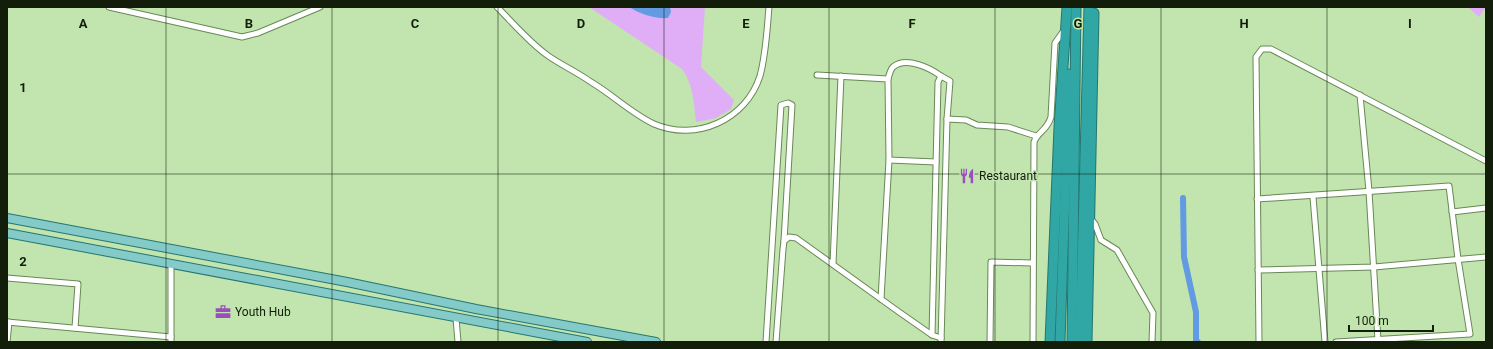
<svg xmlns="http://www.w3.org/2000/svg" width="1493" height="349" viewBox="0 0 1493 349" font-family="Roboto,sans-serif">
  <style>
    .green { fill: #dfaef6 }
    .water { fill: #629be2 }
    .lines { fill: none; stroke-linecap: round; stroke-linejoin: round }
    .canal { stroke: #629be2; stroke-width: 6 }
    .street-casing { stroke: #688856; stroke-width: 7 }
    .primary-casing { stroke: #26766f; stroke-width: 10 }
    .highway-casing { stroke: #26766f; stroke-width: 11 }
    .street { stroke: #fff; stroke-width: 5 }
    .primary { stroke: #83cac9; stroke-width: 8 }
    .highway { stroke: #30a6a5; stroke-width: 9 }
    .grid { fill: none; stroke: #121e0a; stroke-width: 1; stroke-opacity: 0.55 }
    .labels { text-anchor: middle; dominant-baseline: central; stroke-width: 3; stroke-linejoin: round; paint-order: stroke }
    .poi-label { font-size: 12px; fill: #121e0a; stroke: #c2e5af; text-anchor: start }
    .grid-label { font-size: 13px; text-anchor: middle; font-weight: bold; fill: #121e0a; stroke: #c2e5af; stroke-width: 3; stroke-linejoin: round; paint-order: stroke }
  </style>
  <rect width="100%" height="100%" fill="#c2e5af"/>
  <g class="green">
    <path d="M589,7H705L701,67L734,100L731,109L716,118L696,122C694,104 693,83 682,69Z"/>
    <path d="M1468,7H1486L1479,17Z"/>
  </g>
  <path class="water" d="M629,7H670L671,12L668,18C655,19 640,14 629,7Z"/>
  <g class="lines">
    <path class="canal" d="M1183,198L1184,257L1196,312V340L1198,342"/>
    <defs>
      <g id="street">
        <path d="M109,7L242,37L258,33L320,7"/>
        <path d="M497,7C513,23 529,42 547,55C561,65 577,72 591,82C613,95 631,113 654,124C696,142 746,120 760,76C766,54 767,30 769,7"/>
        <path d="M817,75L888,79L889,160L881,299"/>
        <path d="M888,79C889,76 890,70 893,67C906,56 930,68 941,76"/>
        <path d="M1360,95L1369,191L1378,341"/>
        <path d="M947,119L966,120L977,125L1008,127L1036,136"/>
        <path d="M889,160L936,162"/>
        <path d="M1313,197L1325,342"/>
        <path d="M1257,199L1449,186L1458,259L1470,334L1336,342"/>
        <path d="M1452,212L1486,208"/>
        <path d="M1091,219L1095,224L1101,240L1117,250L1153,313L1152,342"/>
        <path d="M171,264V342"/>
        <path d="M833,264L841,76"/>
        <path d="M1258,270L1374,267L1486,257"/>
        <path d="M7,278L78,284L75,328"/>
        <path d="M456,318L458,342"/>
        <path d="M7,322L171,337"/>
        <path d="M932,335L938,82L941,76L950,81L947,119L941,342"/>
        <path d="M7,342L9,322"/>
        <path d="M766,342L781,105L788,103L792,105L784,241"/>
        <path d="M776,342L783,249L784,241L789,237L796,238L899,312L932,335L941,338"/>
        <path d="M990,342L991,262L1032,263"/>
        <path d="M1033,342L1034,142C1038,131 1047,131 1051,117L1055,43L1065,29"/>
        <path d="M1259,342L1256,57L1262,49H1271L1486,161"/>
      </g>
      <g id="primary">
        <path d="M7,218L347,282L476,309L656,342"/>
        <path d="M7,233L587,342"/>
      </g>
      <g id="highway">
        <path d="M1050,342L1059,127L1067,7"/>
        <path d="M1060,342L1069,74"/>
        <path d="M1072,342L1076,7"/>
        <path d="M1080,342L1089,7"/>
        <path d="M1087,342L1094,13"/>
      </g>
    </defs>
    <use href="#street" class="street-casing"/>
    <use href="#primary" class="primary-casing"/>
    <use href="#highway" class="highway-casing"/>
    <use href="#street" class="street"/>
    <use href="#primary" class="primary"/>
    <use href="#highway" class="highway"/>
  </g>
  <path class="grid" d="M166,7V342M332,7V342M498,7V342M664,7V342M829,7V342M995,7V342M1161,7V342M1327,7V342M7,174H1486"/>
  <defs>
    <symbol id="restaurant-bare" viewBox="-9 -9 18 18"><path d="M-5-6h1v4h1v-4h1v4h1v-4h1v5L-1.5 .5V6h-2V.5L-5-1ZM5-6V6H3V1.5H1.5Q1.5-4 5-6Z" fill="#9c4dbe" stroke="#c2e5af" stroke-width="2.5" paint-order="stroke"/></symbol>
    <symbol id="office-bare" viewBox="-9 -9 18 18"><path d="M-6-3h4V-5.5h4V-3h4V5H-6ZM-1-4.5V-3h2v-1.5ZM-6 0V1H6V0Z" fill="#9c4dbe" stroke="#c2e5af" stroke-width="2.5" paint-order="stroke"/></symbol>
  </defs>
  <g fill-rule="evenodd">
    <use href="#restaurant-bare" x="956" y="165" width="22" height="22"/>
    <use href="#office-bare" x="212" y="301" width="22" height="22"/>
  </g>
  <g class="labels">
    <g class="poi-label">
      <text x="979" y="176">Restaurant</text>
      <text x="235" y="312">Youth Hub</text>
    </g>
  </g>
  <g class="grid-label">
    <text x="83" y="28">A</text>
    <text x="249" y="28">B</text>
    <text x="415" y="28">C</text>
    <text x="581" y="28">D</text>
    <text x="746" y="28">E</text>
    <text x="912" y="28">F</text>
    <text x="1078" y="28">G</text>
    <text x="1244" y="28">H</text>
    <text x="1410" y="28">I</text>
    <text x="23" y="92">1</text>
    <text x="23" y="266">2</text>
  </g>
  <rect width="1493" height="349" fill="none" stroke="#121e0a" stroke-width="16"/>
  <path d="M1349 325v6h84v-6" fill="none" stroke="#121e0a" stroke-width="2"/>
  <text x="1355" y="325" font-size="12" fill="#121e0a" stroke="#c2e5af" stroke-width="3" paint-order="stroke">100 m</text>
</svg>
